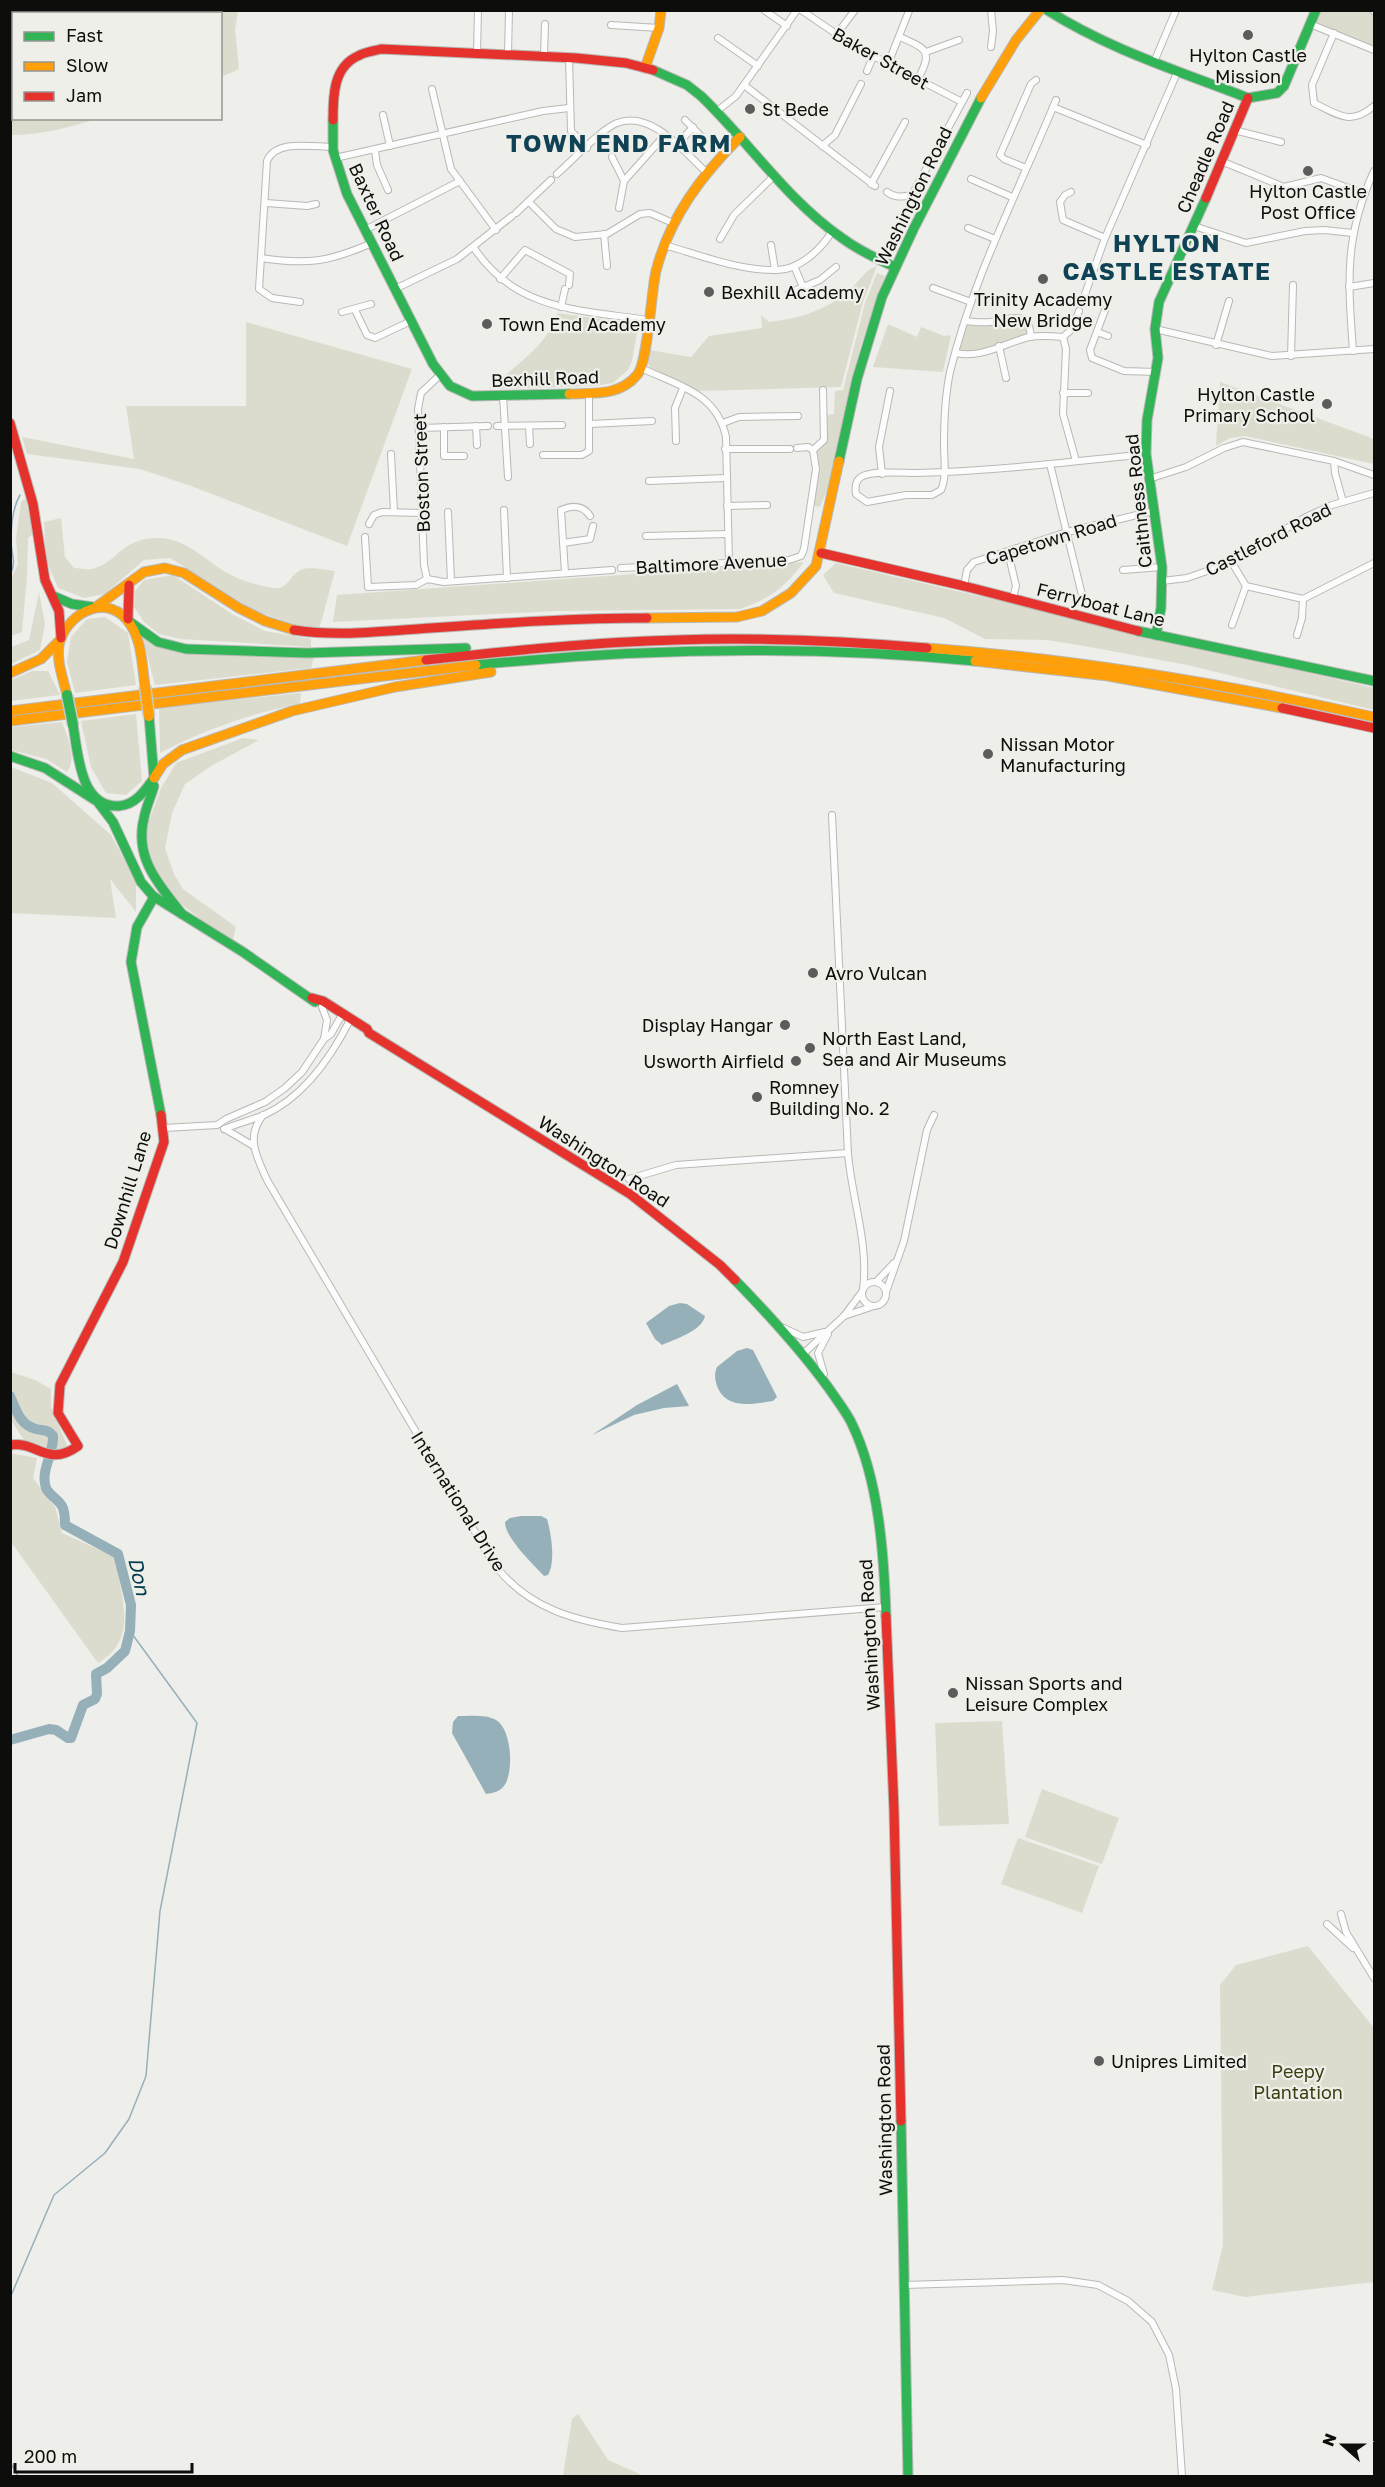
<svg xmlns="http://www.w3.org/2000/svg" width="1385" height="2487" viewBox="0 0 1385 2487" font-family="'Golos Text',sans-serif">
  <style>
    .green { fill: #dcdcce }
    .water { fill: #96b0ba }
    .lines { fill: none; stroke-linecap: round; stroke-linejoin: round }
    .stream { stroke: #96b0ba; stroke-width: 1.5 }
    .river { stroke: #96b0ba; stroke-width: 10 }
    .street-casing { stroke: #b8b8b6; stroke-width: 8 }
    .fast-casing { stroke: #b8b8b6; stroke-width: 11 }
    .slow-casing { stroke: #b8b8b6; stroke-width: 11 }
    .jam-casing { stroke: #b8b8b6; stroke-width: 11 }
    .street { stroke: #fcfcfc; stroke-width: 6 }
    .fast { stroke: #30b455; stroke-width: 9 }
    .slow { stroke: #ff9f0a; stroke-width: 9 }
    .jam { stroke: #e5322d; stroke-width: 9 }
    .fast-bridge-casing { stroke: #c8c8c7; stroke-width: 13; stroke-linecap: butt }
    .slow-bridge-casing { stroke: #c8c8c7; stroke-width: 13; stroke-linecap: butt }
    .fast-bridge { stroke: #30b455; stroke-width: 10 }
    .slow-bridge { stroke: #ff9f0a; stroke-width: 10 }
    .poi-dot { fill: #5c5c5a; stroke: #efefea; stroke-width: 2 }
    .labels { text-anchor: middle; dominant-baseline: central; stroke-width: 4.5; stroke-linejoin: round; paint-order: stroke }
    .poi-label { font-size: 18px; fill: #0d0d0c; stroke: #efefea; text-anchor: start }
    .street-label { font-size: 18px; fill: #0d0d0c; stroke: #efefea }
    .park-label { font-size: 18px; fill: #3f3b10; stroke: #efefea }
    .water-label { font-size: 20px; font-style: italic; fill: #023b4c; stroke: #efefea }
    .district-label { font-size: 24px; font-weight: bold; letter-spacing: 1.5px; fill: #0f4254; stroke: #efefea }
  </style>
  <rect width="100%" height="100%" fill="#eeeeeb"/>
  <g class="green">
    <path d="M11,10L238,11L235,30L239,69L221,77L220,14H14V118L96,119C67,128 41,135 11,135Z"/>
    <path d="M1316,11H1374V50L1310,24Z"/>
    <path d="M877,266L863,302L841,387L698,391L651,369L646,360L649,350L691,357L709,336L762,328L761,315L769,322C799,319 826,310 849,291C859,282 864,270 877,266Z"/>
    <path d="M877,273L885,276L860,348L827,490L820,507L813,505L818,464L817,452L824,444L826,415L834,414L835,391L843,390L865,303Z"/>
    <path d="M557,313L630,323L637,333L632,361L628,370L613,383L596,386L489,389C510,370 553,341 557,313Z"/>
    <path d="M1002,320L1026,321L1031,337L987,350L956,353L965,321Z"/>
    <path d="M246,322L412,369L347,546L191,486L140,469L27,454L22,437L134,459L126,406H246Z"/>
    <path d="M888,324L917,337L921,327L944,336L951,335L943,372L873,367Z"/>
    <path d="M1220,382L1374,439V464L1245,436L1230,438L1216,446Z"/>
    <path d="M27,497L34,533L28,538L27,577L22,632L11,636V579L18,564L16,538L21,502Z"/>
    <path d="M61,518L65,557L74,568C80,568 87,570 92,569C119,562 119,539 157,538C184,538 201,556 222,570C236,579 257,586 274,588C289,590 290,573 303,569C312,567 326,570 335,571L319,630L307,629L255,611L170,558L144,560L105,594L84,598L58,588L46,560L44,522Z"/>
    <path d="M804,562C785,587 770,599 740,609L558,611L333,622L337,595Z"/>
    <path d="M836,563L1374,688V710L1187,665L1084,646L1047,640L985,639L944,618L834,593L823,575Z"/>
    <path d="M173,575L232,614L265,631L311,639V647L181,639L159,634L144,622L134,607L135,591L144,580Z"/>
    <path d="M39,592L45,624L40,650L11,664V647L29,640Z"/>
    <path d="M105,617L128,633L136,685L75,693L67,662L71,637L87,619Z"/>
    <path d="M142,636L153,644L314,658L311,668L155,685Z"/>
    <path d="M32,671H48L60,695L11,701V680Z"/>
    <path d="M301,693L300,704C252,713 204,730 160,753L159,707Z"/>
    <path d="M136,714L142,781L126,795L106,793L91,767L81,721Z"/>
    <path d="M62,722C68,737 77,758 67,772L46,759L11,750V727Z"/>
    <path d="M243,738L259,740L211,766L185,784L172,813L165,848L174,874L183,889L236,927L233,939L202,920L172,897L150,862L146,829L161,788L176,763Z"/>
    <path d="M11,767L52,783L111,835L136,881V912L110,879L116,918L11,913Z"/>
    <path d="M11,1372L35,1380L51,1389V1408L67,1445L59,1454L26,1443L11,1420Z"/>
    <path d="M10,1453L37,1458L33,1478L55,1507L62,1533L104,1552L116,1559C120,1598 140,1638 98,1663L11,1542Z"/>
    <path d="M1002,1721L1009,1824L939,1826L935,1723Z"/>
    <path d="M1042,1789L1119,1818L1102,1864L1025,1837Z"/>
    <path d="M1018,1838L1099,1866L1082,1913L1001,1884Z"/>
    <path d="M1308,1946L1374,2028V2282L1245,2297L1212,2290L1223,2245L1220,1985L1236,1965Z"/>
    <path d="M578,2414L608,2460L644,2476H563L572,2419Z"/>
  </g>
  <g class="water">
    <path d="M680,1303L687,1304L705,1316C702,1331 675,1339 662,1345L655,1339L646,1323L669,1306Z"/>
    <path d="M747,1348L753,1350L775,1393L777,1397L773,1401C753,1404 726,1410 717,1386C715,1379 714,1374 717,1367L737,1351Z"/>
    <path d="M677,1384L689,1406L664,1408L634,1415L592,1435L637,1405Z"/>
    <path d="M521,1516H541L547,1519C551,1533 556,1561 548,1575L544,1576C533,1564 505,1538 505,1522L510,1518Z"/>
    <path d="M458,1716C469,1716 486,1714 496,1720C512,1729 514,1773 504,1786C499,1792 493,1793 486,1794L452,1733L453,1722Z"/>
  </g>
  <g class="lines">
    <g class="stream">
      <path d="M10,574C17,564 11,552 11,541C11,527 13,507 20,495"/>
      <path d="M10,2298L54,2195L105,2153L129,2119L146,2076L160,1911L197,1723L130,1631"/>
      <path d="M10,2462L18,2476"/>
    </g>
    <path class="river" d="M10,1396C16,1410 20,1425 36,1429C44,1431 48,1429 53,1436C54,1454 40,1470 46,1488C49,1495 58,1499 62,1506C65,1511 65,1519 65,1525L118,1554L131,1605L130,1631L125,1651L107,1668L96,1674L97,1694L95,1699L83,1705L71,1738H68L56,1730L49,1729L10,1740"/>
    <defs>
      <g id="street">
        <path d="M764,10L787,26"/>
        <path d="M801,10L854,46L962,102"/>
        <path d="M1374,10V11"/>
        <path d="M1310,24L1374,50"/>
        <path d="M611,25L659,28"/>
        <path d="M1334,33L1312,85L1314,103C1339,115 1350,126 1374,106"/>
        <path d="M836,35L855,10"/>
        <path d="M900,37C927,49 933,51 918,79"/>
        <path d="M718,38L758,66"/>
        <path d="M991,47L993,31L991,10"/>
        <path d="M926,52L959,40"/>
        <path d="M477,53L478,10"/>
        <path d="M508,55L509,10"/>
        <path d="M544,56L545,24"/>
        <path d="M569,58L571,131L587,148"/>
        <path d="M1154,62L1176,10"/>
        <path d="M888,64L909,11"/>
        <path d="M867,71L873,57"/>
        <path d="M744,85L875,186"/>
        <path d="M432,89L451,169L496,230"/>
        <path d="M1056,100C1019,190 973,277 950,372C945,396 944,421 944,445C944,459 947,477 941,490L932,495H906L867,502L856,494C855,488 855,481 861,477C872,470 903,473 916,473C993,471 1070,462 1146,454"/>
        <path d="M1053,107L1147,145"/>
        <path d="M716,112L736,96L797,10"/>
        <path d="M383,115L390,146"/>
        <path d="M685,120L701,136"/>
        <path d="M1234,130L1281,142"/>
        <path d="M677,145L693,127"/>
        <path d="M822,146L835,135L861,84"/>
        <path d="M375,150L377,165L388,190"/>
        <path d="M612,157L624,181"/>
        <path d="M335,158L543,111L569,108"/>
        <path d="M1221,161L1284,187L1321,178L1365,194"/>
        <path d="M1026,168L1004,159L1000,155L1031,84L1036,80"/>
        <path d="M557,174C572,161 601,129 617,123C652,110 684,152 706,172"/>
        <path d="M971,179L1012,197"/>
        <path d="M871,184L905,122"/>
        <path d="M887,192C895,198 901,197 912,195L967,93"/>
        <path d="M1071,192L1065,195L1060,202L1063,220L1105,238"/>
        <path d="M529,202L556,229L575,237L607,234L640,214L650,213L673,223"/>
        <path d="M266,203L307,206L316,204"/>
        <path d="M619,208L624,181L665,135"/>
        <path d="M516,213L551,180"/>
        <path d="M1194,226L1246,243L1305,231L1324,230L1353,233"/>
        <path d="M968,228L995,239"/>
        <path d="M365,230L460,181"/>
        <path d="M604,234L607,266"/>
        <path d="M720,239L734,215L775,175"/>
        <path d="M664,245C700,255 739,271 777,270C799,270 822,249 832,231"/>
        <path d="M771,245L775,270"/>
        <path d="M474,248C516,311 580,310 648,320"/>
        <path d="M261,258C307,265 329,262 372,243"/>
        <path d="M794,266L803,287"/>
        <path d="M500,279L525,250L570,274L569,285"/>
        <path d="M1349,287L1374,283"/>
        <path d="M933,288L971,302"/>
        <path d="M395,289L457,259L512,216"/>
        <path d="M789,293L820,280L836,267"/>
        <path d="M1084,297L1105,238L1177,73"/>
        <path d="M300,302L272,298L259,289L267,161C276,139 312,147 333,147"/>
        <path d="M561,307L565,289"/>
        <path d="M355,310L367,335L375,338L411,321"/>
        <path d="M1105,310L1090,350L1092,358L1124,371L1156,372"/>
        <path d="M342,312L371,304"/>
        <path d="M965,321C973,322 982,323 990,322C1008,320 1029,308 1031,337"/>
        <path d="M1155,329L1272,356L1374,349"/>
        <path d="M1097,332L1108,336"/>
        <path d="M1063,337L1066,349L1063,414L1076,461"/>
        <path d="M1063,337L1072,329L1079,311"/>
        <path d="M1216,345L1229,301"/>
        <path d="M999,346L1006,378"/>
        <path d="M1353,351C1348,281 1344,237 1374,171"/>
        <path d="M956,353C981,359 1005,343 1029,337C1040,335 1052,336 1063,337"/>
        <path d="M1291,356L1293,285"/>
        <path d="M641,368C677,385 717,393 726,437L729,562"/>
        <path d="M1063,393H1088"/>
        <path d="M503,396L508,477"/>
        <path d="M723,423L739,417L798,416"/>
        <path d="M590,424L652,421"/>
        <path d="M476,426L477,445"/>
        <path d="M497,426L562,425"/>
        <path d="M529,426L530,444"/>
        <path d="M444,427V456H464"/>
        <path d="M419,428L488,426"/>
        <path d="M676,441L675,408L683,388"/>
        <path d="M797,448L808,447L813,450"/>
        <path d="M725,449H790"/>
        <path d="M813,450L824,440L823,390"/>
        <path d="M391,454L394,512"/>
        <path d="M543,455H582L589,451V393"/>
        <path d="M1334,461L1335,473L1343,502"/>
        <path d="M1050,464L1082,595"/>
        <path d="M882,474L879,447L890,391"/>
        <path d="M1149,479L1186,467L1224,448L1243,442L1334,461L1374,475"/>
        <path d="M649,481L726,478"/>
        <path d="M727,506L767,505"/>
        <path d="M504,510L507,578"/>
        <path d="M448,512L451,581"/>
        <path d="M369,524L374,515L382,512L422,513"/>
        <path d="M646,536L728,534"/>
        <path d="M365,537L368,587L416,585L427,579"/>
        <path d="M563,543L590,539L593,526"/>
        <path d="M1008,552L1016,586L1013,598"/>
        <path d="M1231,561L1246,586L1303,599L1374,563"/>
        <path d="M621,568L789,560L801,556L804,549L816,469L813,450"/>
        <path d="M1123,570L1162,567"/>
        <path d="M565,573L561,510C573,505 583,505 590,516"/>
        <path d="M427,579L424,565L418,409L421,393L440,375"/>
        <path d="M427,579L444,582L612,570"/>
        <path d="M1162,581L1187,578L1224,565L1306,517L1332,505L1374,493"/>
        <path d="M964,586L967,570L974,562L1067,532L1153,511"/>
        <path d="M1232,625L1246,586"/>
        <path d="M1297,635L1302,618L1303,599"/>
        <path d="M832,815L848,1154C852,1199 869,1245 863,1289"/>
        <path d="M322,1007L327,1020L324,1039"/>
        <path d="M263,1115C245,1138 257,1157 267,1180L471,1525C480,1540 488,1556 498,1569C531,1609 574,1620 622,1628L886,1607"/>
        <path d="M164,1128L217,1125L226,1119L265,1102L285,1088L302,1072L324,1039L331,1034L343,1013"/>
        <path d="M224,1129C237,1124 251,1120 264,1115C304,1097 332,1056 351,1018"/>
        <path d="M225,1129L252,1145"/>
        <path d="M629,1179L676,1165L848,1153"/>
        <circle cx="874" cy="1294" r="12"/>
        <path d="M876,1282L894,1263"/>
        <path d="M886,1292L904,1241L927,1130L934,1115"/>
        <path d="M844,1316L871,1307"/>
        <path d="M784,1328L803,1337L825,1332"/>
        <path d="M803,1354L844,1316L862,1292"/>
        <path d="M824,1374L818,1353L828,1334"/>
        <path d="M1341,1914L1346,1932L1374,1978"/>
        <path d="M1327,1924L1353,1948"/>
        <path d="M904,2285L1063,2280L1098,2285L1128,2301L1152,2322L1169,2355L1176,2389L1182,2476"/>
      </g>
      <g id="fast">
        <path d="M1047,10C1110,50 1179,71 1248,98"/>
        <path d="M653,70L687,85L701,96C749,142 787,200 842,238C858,250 877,259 895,267"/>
        <path d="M1248,98L1277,93L1284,86L1316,10"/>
        <path d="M333,120V150L347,194L433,364L450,386L472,396L569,394"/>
        <path d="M839,461L857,379L882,297L914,228L981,98"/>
        <path d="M53,596L72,604L93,607"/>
        <path d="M130,622L158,642L186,649L307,653L466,648"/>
        <path d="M1138,631L1374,681"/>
        <path d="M1156,635L1161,608L1162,567L1146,454L1147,420L1158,358L1155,329L1159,302L1206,198"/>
        <path d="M476,665C642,648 809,645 975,661"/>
        <path d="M73,725C78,753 80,808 119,806C135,805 145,791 154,778L149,716"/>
        <path d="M10,756L45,768L95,800"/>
        <path d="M154,786C151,797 146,807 144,818C134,858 159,885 182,914"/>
        <path d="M97,801L113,822L141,882L153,896L243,952L315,1002"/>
        <path d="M154,897L137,927L131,962L161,1115"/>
        <path d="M735,1280C771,1317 806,1355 835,1397C841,1406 848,1415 852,1424C879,1480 884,1555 886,1616"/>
        <path d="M901,2121L908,2476"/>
      </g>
      <g id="slow">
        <path d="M645,68L659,28L661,10"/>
        <path d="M981,98L1016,40L1040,10"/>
        <path d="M569,394C594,393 620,396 637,375C648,363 651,292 656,271C670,217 701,176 740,137"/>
        <path d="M96,607L144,572L165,568L184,573L239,608L265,621L294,630"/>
        <path d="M647,618L737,617L762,611L791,593L816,566L839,461"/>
        <path d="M927,648C1078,659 1226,684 1374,717"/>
        <path d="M975,661L1108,676L1282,708"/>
        <path d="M10,673L41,659L60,640"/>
        <path d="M67,695C63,678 55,658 60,641C70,610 110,593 130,624C142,641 142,666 145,686"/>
        <path d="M10,711L426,660"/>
        <path d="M10,721L476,665"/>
        <path d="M154,778L163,764L182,750L292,711L395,687L491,672"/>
      </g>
      <g id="jam">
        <path d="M333,120C333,97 333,67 358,56C364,52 374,51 381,49L576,58L626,63L653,70"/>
        <path d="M1206,198L1248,98"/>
        <path d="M10,423L33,504L45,580L59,611L61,638"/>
        <path d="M821,553L964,586L1138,631"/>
        <path d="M128,619L129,585"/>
        <path d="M294,630C339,637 386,631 431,628C503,623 575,618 647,618"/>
        <path d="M426,660C509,651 593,642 676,640C760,637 844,641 927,648"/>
        <path d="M1282,708L1374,728"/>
        <path d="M312,998L323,1001L367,1029L369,1033L630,1194L720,1265L735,1280"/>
        <path d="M10,1445C38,1441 47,1468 78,1446L58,1413L60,1385L123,1262L164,1142L161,1115"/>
        <path d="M886,1616L894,1810L901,2121"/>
      </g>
    </defs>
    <use href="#street" class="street-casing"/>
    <use href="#fast" class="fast-casing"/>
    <use href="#slow" class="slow-casing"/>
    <use href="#jam" class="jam-casing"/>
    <use href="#street" class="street"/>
    <use href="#fast" class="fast"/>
    <use href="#slow" class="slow"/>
    <use href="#jam" class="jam"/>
    <defs>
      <path id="fast-bridge" d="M67,695L73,725"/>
      <path id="slow-bridge" d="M145,686L149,716"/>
    </defs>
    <use href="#fast-bridge" class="fast-bridge-casing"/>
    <use href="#slow-bridge" class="slow-bridge-casing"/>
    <use href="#fast-bridge" class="fast-bridge"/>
    <use href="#slow-bridge" class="slow-bridge"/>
  </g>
  <g class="poi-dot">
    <circle cx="1248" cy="35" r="6"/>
    <circle cx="750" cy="109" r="6"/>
    <circle cx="1308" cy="171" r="6"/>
    <circle cx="1043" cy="279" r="6"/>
    <circle cx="709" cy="292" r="6"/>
    <circle cx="487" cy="324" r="6"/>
    <circle cx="1327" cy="404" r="6"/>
    <circle cx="988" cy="754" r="6"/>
    <circle cx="813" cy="973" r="6"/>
    <circle cx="785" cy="1025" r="6"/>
    <circle cx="810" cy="1048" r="6"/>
    <circle cx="796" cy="1061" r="6"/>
    <circle cx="757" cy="1097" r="6"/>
    <circle cx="953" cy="1693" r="6"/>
    <circle cx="1099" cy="2061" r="6"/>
  </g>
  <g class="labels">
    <g class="poi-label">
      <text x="1248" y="55" text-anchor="middle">Hylton Castle<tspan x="1248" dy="21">Mission</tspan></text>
      <text x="762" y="109">St Bede</text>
      <text x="1308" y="191" text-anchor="middle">Hylton Castle<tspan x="1308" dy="21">Post Office</tspan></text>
      <text x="721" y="292">Bexhill Academy</text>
      <text x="1043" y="299" text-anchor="middle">Trinity Academy<tspan x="1043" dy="21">New Bridge</tspan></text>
      <text x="499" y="324">Town End Academy</text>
      <text x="1315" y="394" text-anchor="end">Hylton Castle<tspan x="1315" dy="21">Primary School</tspan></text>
      <text x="1000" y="744">Nissan Motor<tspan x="1000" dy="21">Manufacturing</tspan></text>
      <text x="825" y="973">Avro Vulcan</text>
      <text x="773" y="1025" text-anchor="end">Display Hangar</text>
      <text x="822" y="1038">North East Land,<tspan x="822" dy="21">Sea and Air Museums</tspan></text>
      <text x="784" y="1061" text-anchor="end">Usworth Airfield</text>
      <text x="769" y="1087">Romney<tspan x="769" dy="21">Building No. 2</tspan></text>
      <text x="965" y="1683">Nissan Sports and<tspan x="965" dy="21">Leisure Complex</tspan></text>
      <text x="1111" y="2061">Unipres Limited</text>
    </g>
    <g class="street-label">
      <text transform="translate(881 58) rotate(29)">Baker Street</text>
      <text transform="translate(1205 157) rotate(-67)">Cheadle Road</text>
      <text transform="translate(913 196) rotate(-64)">Washington Road</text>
      <text transform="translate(377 212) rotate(65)">Baxter Road</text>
      <text transform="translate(545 378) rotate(-2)">Bexhill Road</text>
      <text transform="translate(421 473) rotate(-92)">Boston Street</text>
      <text transform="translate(1138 501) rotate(-96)">Caithness Road</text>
      <text transform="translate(1051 539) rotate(-17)">Capetown Road</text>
      <text transform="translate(1268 539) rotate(-27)">Castleford Road</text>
      <text transform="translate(711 563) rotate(-3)">Baltimore Avenue</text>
      <text transform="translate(1101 604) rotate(14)">Ferryboat Lane</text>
      <text transform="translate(604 1161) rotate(33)">Washington Road</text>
      <text transform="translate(127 1190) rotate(-73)">Downhill Lane</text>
      <text transform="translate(459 1501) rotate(58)">International Drive</text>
      <text transform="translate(869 1635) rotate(-93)">Washington Road</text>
      <text transform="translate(884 2120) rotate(-91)">Washington Road</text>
    </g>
    <g class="park-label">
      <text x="1298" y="2071">Peepy<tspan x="1298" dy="21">Plantation</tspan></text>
    </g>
    <g class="water-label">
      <text transform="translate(140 1576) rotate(77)">Don</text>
    </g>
    <g class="district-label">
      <text x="619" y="142">TOWN END FARM</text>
      <text x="1167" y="242">HYLTON<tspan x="1167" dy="28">CASTLE ESTATE</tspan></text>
    </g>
  </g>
  <rect width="1385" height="2487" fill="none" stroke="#0d0d0c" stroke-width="24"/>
  <rect x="12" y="12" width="210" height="108" fill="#efefea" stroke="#959591" stroke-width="1.5"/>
  <rect x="24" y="32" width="30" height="9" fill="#30b455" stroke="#959591" stroke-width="1.5"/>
  <text x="66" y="42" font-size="18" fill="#0d0d0c">Fast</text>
  <rect x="24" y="62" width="30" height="9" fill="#ff9f0a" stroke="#959591" stroke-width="1.5"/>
  <text x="66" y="72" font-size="18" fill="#0d0d0c">Slow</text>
  <rect x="24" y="92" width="30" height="9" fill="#e5322d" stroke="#959591" stroke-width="1.5"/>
  <text x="66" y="102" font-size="18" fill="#0d0d0c">Jam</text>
  <g transform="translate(1343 2445) rotate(291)" stroke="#efefea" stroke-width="4.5" paint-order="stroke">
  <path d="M0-4.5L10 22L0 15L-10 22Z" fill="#0d0d0c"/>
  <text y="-9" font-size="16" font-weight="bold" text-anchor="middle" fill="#0d0d0c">N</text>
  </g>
  <path d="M15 2463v9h177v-9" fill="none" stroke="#0d0d0c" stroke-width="3"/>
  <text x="24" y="2463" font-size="18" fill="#0d0d0c" stroke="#efefea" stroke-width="4.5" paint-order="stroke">200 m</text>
</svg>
